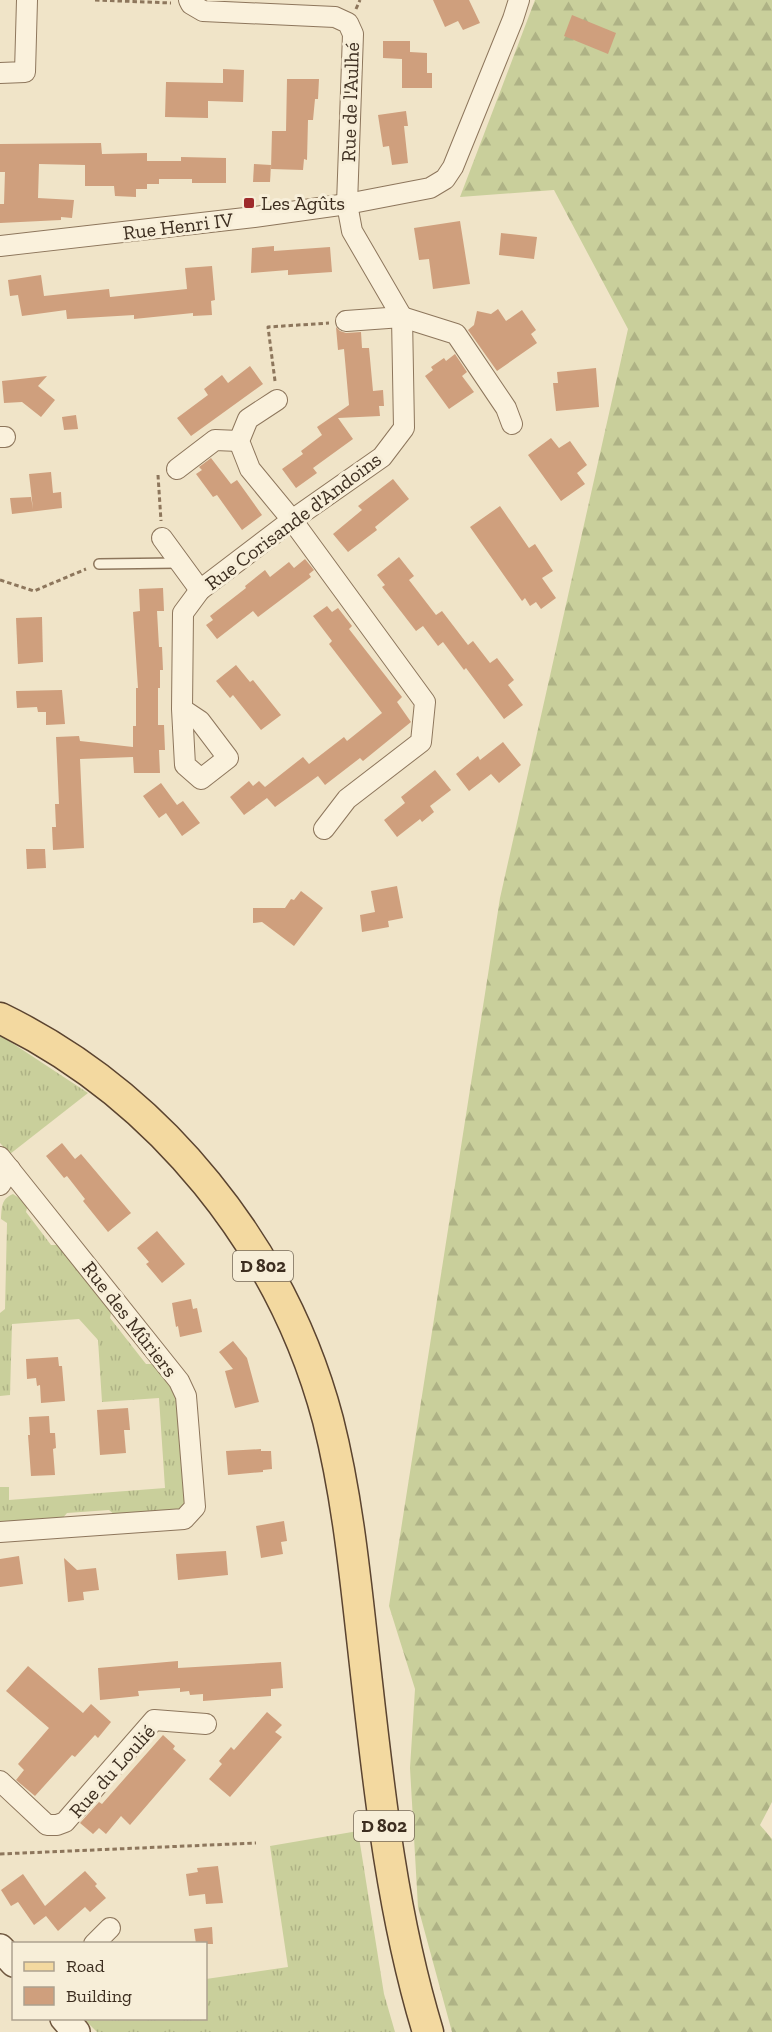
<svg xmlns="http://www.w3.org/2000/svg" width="772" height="2032" viewBox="0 0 772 2032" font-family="'Zilla Slab',serif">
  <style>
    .grass { fill: url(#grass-tufts) }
    .forest { fill: url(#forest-firs) }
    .building { fill: #cf9f7d }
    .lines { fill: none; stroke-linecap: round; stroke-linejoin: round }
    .lane-casing { stroke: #8d765c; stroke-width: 12 }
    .street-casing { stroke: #8d765c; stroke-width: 22 }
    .secondary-casing { stroke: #6f573f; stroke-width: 30 }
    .primary-casing { stroke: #5b4430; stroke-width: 33 }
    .path { stroke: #8d765c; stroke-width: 3; stroke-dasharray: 4.5 3; stroke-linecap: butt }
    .lane { stroke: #faf1dc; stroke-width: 9 }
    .street { stroke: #faf1dc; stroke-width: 20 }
    .secondary { stroke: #faf1dc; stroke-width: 27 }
    .primary { stroke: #f3d9a0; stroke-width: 30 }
    .poi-dot { fill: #9e2a2b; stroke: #f7eed8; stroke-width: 2 }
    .labels { text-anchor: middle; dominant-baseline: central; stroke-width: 6; stroke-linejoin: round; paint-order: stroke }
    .shield { fill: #f7eed8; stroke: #756857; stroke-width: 1.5 }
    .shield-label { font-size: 18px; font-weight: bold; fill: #3d2e20 }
    .street-label { font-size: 20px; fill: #3d2e20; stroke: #f7eed8 }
    .poi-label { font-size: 20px; fill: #3d2e20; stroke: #f7eed8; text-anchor: start }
  </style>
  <defs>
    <pattern id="grass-tufts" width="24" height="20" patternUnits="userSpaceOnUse" patternTransform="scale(1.5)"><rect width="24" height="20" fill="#c9cf9b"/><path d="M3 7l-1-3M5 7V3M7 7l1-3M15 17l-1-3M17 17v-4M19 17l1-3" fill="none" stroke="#aeb285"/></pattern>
    <pattern id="forest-firs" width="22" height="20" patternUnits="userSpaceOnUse" patternTransform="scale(1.5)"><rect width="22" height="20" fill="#c9cf9b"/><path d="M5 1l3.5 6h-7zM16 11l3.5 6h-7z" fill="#aeb285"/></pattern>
  </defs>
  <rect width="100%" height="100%" fill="#f0e4c8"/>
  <g class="grass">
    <path d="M0,1035L88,1093L10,1154L0,1143Z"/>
    <path d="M13,1194L28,1204L26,1212L51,1245H61L112,1309L110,1318L146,1364H156L177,1392L187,1504L177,1512L116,1516L109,1510L67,1513L61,1520L2,1524L0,1521V1487H9V1500L165,1488L159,1398L102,1402L98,1340L79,1319L12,1324L10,1395L0,1396V1313L5,1309L7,1223L1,1219C2,1207 1,1199 13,1194Z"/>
    <path d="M358,1831L384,1994L395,2032H97L84,2019L206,2018V1979L288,1967L270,1846Z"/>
  </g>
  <path class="forest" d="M535,0H772V1802L760,1825L772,1839V2032H452L418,1907L410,1768L415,1689L389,1606L500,898L628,329L554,190L460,197Z"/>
  <g class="building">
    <path d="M433,0H469L480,23L463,30L458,21L445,27Z"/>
    <path d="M572,15L616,33L608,54L564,36Z"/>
    <path d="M383,41H410V52L427,53V73H432V88H402V59L383,58Z"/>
    <path d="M223,69L244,70L243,102L208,101V118L165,117L166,82L223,83Z"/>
    <path d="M287,79H319L318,99H315L313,120H308L307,160L304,159L303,170L271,169L272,131H286Z"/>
    <path d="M406,111L408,126H404L408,163L392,165L389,146L383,147L378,115Z"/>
    <path d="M101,143L102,154L147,153V161H181V157L226,158V183H192V179H159V184H147V189H136V197L115,196L114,186H85V165L39,164L38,198L74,200L72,218L61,217V220L0,223V204H4L5,172H0V144Z"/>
    <path d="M254,164L271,165L270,182H253Z"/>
    <path d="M460,221L470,284L433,289L429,259L419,260L414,228Z"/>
    <path d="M501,233L537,237L534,259L499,255Z"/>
    <path d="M274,246V251L330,247L332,272L288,275V270L251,273L252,248Z"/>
    <path d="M212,266L215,300L211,301L212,315L193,316V313L134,319V315L67,319L66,310L22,316L18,295L10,296L8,280L41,275L44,296L109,289L110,297L187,289L185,268Z"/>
    <path d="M498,309L506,321L522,310L536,330L531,334L537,343L497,371L468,330L474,325L477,311L491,314Z"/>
    <path d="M336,327L340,331L346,333L361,332L362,348H369L373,391L383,390L384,406H379L380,416L338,418L353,439L313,468L317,473L296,488L282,469L303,454L301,451L322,435L317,427L349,405L344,349L338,350Z"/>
    <path d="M455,354L467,372L462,376L474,392L449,409L425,376L433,370L431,367L444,358L446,361Z"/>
    <path d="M250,366L263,384L191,436L177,418L208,395L204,389L222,375L228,383Z"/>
    <path d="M596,368L599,407L556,411L553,383H558L557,372Z"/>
    <path d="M47,376L38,386L55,400L41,417L22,402L4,403L2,381Z"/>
    <path d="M76,415L78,429L64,430L62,417Z"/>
    <path d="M551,438L559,448L570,441L587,465L577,473L585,484L561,501L528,455Z"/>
    <path d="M211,458L231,484L237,480L262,515L242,530L217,495L213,497L196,474L202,470L199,467Z"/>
    <path d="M51,472L53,493L61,492L62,508L12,514L10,498L31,497L33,509L29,474Z"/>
    <path d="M393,479L409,499L375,527L377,530L348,552L333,534L362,510L358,506Z"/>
    <path d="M500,506L529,548L535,544L553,571L542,578L556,598L541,609L536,602L530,606L525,598L522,601L470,527Z"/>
    <path d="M399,557L414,576L409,580L436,615L442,611L468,645L473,641L490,663L497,658L514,680L508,685L523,705L504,719L466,668L464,670L443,642L438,646L423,626L416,631L382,587L385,585L377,575Z"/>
    <path d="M305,559L314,570L309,574L311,577L258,617L253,611L217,639L206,625L213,620L210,616L246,588L245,586L265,570L270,577L289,562L294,568Z"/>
    <path d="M163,588L164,611H157L159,647H162L163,670H160V688H158V725H164L165,750H159L160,773H134L133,757L80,759L84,848L53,850L52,827H56L55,804H59L56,737L79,736L80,741L133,747V726H136V688H138L133,612L140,611L139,589Z"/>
    <path d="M327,606L332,612L338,608L352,626L349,629L402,697L397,702L411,722L363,761L360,758L325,785L318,776L275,807L267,798L244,815L230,797L249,781L253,786L259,781L265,787L303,757L309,764L344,737L347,741L382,713L329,644L332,641L313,616Z"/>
    <path d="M42,617L43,662L18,664L16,618Z"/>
    <path d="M236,665L250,682L253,680L281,715L261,730L233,695L230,698L216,681Z"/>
    <path d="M62,690L65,724L46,725V712H38L37,707L17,708L16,691Z"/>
    <path d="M503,742L521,765L499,783L491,774L469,791L456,774L478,756L480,760Z"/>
    <path d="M435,770L451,790L430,806L434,812L422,822L420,819L397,837L384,820L405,803L401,797Z"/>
    <path d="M161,783L177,805L183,801L200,823L182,836L166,813L159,818L143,796Z"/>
    <path d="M26,849H45L46,868L27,869Z"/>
    <path d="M397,886L403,918L388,921L389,927L362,932L360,915L375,912L371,891Z"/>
    <path d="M301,891L323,908L294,946L262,922L253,923V908H285L291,899L294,900Z"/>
    <path d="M62,1143L75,1159L81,1154L131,1213L108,1232L83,1201L85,1199L67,1176L64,1178L46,1156Z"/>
    <path d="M157,1231L185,1264L162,1283L146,1264L149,1262L137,1248Z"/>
    <path d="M191,1299L193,1309L197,1308L202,1332L180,1337L178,1326L176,1327L172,1303Z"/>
    <path d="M233,1341L247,1358L259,1402L235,1408L225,1371L233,1369L219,1352Z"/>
    <path d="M58,1357L59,1366H62L65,1401L41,1403L40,1385L37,1386L36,1378L27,1379L26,1359Z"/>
    <path d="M128,1408L130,1430H124L126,1453L100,1455L97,1410Z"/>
    <path d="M49,1416L50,1433H55L56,1448L53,1449L55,1475L31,1476L28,1435H30L29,1417Z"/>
    <path d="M261,1449V1451H271L272,1469L263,1470V1472L228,1475L226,1451Z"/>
    <path d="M284,1521L287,1541L281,1542L283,1554L261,1558L256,1526Z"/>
    <path d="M226,1551L228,1575L178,1580L176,1554Z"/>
    <path d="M19,1556L23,1584L0,1587V1559Z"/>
    <path d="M64,1558L77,1570L96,1568L99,1590L83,1592L84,1600L68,1602Z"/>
    <path d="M178,1661V1668L281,1662L283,1688L271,1689V1696L203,1701V1694L190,1695L189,1691L180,1692V1688L138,1691L139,1696L100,1700L98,1668Z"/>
    <path d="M28,1666L83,1713L91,1704L111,1722L98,1738L95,1735L75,1757L72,1755L35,1796L16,1780L24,1770L18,1764L49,1728L6,1691Z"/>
    <path d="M267,1712L282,1725L275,1732L282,1737L230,1797L209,1779L222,1764L219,1761L231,1747L234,1750Z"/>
    <path d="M163,1735L175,1746L173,1749L186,1760L130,1825L121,1816L106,1834L99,1828L93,1834L80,1823L99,1802L102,1804Z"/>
    <path d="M218,1866L223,1903L206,1904L205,1894L189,1896L186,1874L198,1872L197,1868Z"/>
    <path d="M85,1871L97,1884L95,1886L106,1898L90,1912L85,1907L58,1931L46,1916L34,1925L18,1902L11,1906L1,1890L23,1874L45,1906Z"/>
    <path d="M212,1927L213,1944H196L194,1929Z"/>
  </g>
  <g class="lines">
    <defs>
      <path id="lane" d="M99,564L178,563"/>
      <g id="street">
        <path d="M0,73L25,72L27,0"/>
        <path d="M0,246L254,217L347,204L430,188L445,179L453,167L513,19L519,0"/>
        <path d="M346,321L402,317L456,334L506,408L512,424"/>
        <path d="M277,400L248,419L239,441L250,469L292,520L425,702L421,742L347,799L324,829"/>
        <path d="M0,437H5"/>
        <path d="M177,469L215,440L239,441"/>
        <path d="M162,538L200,590"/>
        <path d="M182,709L200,721L228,758L201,779L185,765L182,709L183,613L200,590L292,520L382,457L404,428L402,317L352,231L347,204L353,34L348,23L335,17L203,11L191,4L189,0"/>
        <path d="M0,1157L179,1381L186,1396L195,1507L184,1519L0,1532"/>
        <path d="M0,1185L10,1169"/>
        <path d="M0,1781L47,1825H57L65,1822L154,1720L206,1724"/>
        <path d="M94,1944L110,1928"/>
      </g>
      <g id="secondary">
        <path d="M0,1948L14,1963"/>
        <path d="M64,2018L76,2032"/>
      </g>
      <path id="primary" d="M0,1018C160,1096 282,1247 328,1420C346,1491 354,1565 362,1638C377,1770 389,1904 428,2032"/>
    </defs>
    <use href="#lane" class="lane-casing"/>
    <use href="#street" class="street-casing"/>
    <use href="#secondary" class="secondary-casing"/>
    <use href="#primary" class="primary-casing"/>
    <g class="path">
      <path d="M95,0L171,3"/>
      <path d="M356,9L360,0"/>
      <path d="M275,381L268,327L329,323"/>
      <path d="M158,475L161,521"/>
      <path d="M0,580L34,591L86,569"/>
      <path d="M0,1854L256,1843"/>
    </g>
    <use href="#lane" class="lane"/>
    <use href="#street" class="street"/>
    <use href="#secondary" class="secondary"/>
    <use href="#primary" class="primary"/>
  </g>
  <rect class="poi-dot" x="243" y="197" width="12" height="12" rx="3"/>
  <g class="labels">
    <g class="shield">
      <rect x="233" y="1251" width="60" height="30" rx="4.5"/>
      <rect x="354" y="1811" width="60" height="30" rx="4.5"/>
    </g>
    <g class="shield-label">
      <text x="263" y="1266">D 802</text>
      <text x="384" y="1826">D 802</text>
    </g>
    <g class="street-label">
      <text transform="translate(350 102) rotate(-88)">Rue de l'Aulhé</text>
      <text transform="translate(178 226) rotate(-7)">Rue Henri IV</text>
      <text transform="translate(293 521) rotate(-37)">Rue Corisande d'Andoins</text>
      <text transform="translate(130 1319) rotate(52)">Rue des Mûriers</text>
      <text transform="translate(112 1771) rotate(-48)">Rue du Loulié</text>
    </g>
    <g class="poi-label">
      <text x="261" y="203">Les Agûts</text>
    </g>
  </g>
  <rect x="12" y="1942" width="195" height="78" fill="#f7eed8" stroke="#ada18e" stroke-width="1.5"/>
  <rect x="24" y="1962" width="30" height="9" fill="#f3d9a0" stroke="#ada18e" stroke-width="1.5"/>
  <text x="66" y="1972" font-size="18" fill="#3d2e20">Road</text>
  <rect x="24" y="1987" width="30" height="18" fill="#cf9f7d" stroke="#ada18e" stroke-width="1.5"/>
  <text x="66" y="2002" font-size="18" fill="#3d2e20">Building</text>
</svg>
